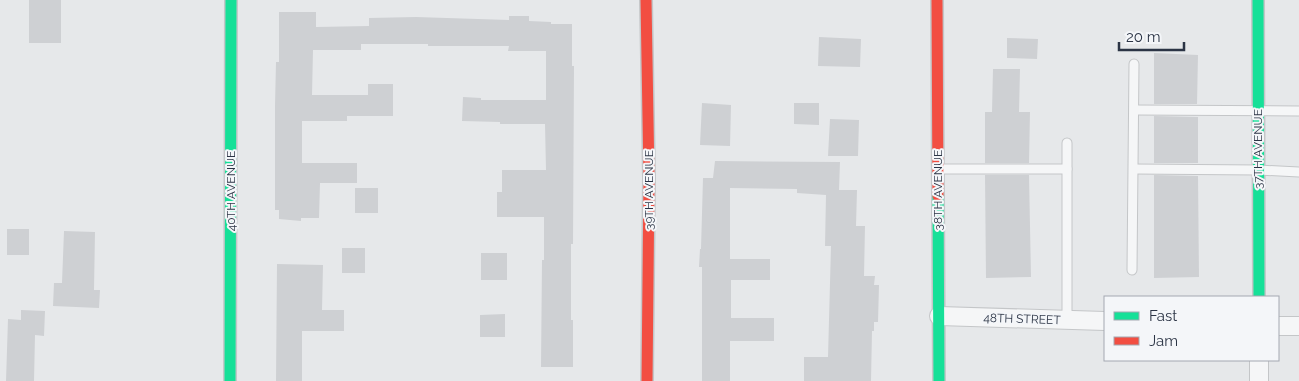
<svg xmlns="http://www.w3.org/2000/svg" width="1299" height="381" viewBox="0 0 1299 381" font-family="Raleway,sans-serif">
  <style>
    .building { fill: #ced0d3 }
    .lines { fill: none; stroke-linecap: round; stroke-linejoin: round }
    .lane-casing { stroke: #c4c6c8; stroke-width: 11 }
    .street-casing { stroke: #c4c6c8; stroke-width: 20 }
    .fast-casing { stroke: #c4c6c8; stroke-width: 14 }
    .jam-casing { stroke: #c4c6c8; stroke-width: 14 }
    .lane { stroke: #f5f6f7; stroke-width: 9 }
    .street { stroke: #f5f6f7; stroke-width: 18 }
    .fast { stroke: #16e098; stroke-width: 11 }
    .jam { stroke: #f24e42; stroke-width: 11 }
    .labels { text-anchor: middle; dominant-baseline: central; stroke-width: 4; stroke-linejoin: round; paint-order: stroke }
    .street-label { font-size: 12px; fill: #2b3445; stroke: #f4f6f9 }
  </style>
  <rect width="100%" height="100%" fill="#e6e8ea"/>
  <g class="building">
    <rect x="29" y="0" width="32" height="43"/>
    <path d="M279,12H316V27L369,26V18L416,17L509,20V16H529V21L551,22V24H572V66H574L573,244H571V320H573V367H541L542,260H544V217H497V192H502V170H546L545,124H500V122L462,121L463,97L481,98V100H546V51H508L509,46H428V44H361V50H313L312,95H368V84H393V116H347V121H302V163H357V183H320L319,218H301V221L279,219V210H275V106L276,62H279Z"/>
    <path d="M819,37L861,39L860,67L818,66Z"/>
    <path d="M1007,38L1038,39L1037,59L1007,58Z"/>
    <path d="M1154,53L1198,55L1197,104H1154Z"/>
    <path d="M993,69H1020L1019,112H1030L1029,163H985V112H992Z"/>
    <path d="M702,103L731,105L730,146L700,145Z"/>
    <path d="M794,103H819V125L794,124Z"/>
    <path d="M1154,116L1198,117V163H1154Z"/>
    <path d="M830,119L859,120L858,156H828Z"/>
    <path d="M715,161L840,162L839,190H857L856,226H865L864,276H875L874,285H879L878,322H874V331H872L871,381H804V357H828L831,246H825L826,195L797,193V189L730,188V259H770V280H731V318H774V341H730V381H702V267H699L700,249H701L703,178H713Z"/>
    <path d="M985,175H1029L1031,277L986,278Z"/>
    <path d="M1154,175L1198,176L1199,277L1154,278Z"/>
    <rect x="355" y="188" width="23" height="25"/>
    <rect x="7" y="229" width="22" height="26"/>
    <path d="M64,231L95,232L94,290H100L99,308L53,306L54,283H62Z"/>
    <rect x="342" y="248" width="23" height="25"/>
    <rect x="481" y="253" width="26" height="27"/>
    <path d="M277,264L323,265L322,310H344V331H302V381H276Z"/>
    <path d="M21,310L45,311L44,336L35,335L34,381H6L8,319L21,320Z"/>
    <path d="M505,314V337H480V315Z"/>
  </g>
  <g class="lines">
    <defs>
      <g id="lane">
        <path d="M1135,110L1299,111"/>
        <path d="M1067,143V320"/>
        <path d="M939,169H1067"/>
        <path d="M1134,169L1258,170L1299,172"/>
        <path d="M1132,270L1134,64"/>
      </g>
      <g id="street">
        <path d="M939,316L1105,321"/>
        <path d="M1278,326H1299"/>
        <path d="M1259,381V360"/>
      </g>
      <g id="fast">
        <path d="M1258,0L1259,297"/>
        <path d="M938,196L939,381"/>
        <path d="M230,381L231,0"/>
      </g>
      <g id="jam">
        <path d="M646,0L649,178L647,381"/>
        <path d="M937,0L938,196"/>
      </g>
    </defs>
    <use href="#lane" class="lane-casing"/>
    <use href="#street" class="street-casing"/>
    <use href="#fast" class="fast-casing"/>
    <use href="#jam" class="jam-casing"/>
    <use href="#lane" class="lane"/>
    <use href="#street" class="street"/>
    <use href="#fast" class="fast"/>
    <use href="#jam" class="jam"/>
  </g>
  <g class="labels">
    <g class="street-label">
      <text transform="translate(1258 149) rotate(-90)">37TH AVENUE</text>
      <text transform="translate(649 190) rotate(-90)">39TH AVENUE</text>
      <text transform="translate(938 190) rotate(-90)">38TH AVENUE</text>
      <text transform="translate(231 191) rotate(-90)">40TH AVENUE</text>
      <text transform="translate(1022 319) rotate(2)">48TH STREET</text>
    </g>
  </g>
  <rect x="1104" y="296" width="175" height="65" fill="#f4f6f9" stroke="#a4a8b1"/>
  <rect x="1114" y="312" width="25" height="8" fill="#16e098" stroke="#a4a8b1"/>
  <text x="1149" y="321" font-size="15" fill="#2b3445">Fast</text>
  <rect x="1114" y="337" width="25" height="8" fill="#f24e42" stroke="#a4a8b1"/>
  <text x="1149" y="346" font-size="15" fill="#2b3445">Jam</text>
  <path d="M1119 42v8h65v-8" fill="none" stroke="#2b3445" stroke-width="2.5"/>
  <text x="1126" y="42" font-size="15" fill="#2b3445" stroke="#f4f6f9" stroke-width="4" paint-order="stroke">20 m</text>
</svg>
